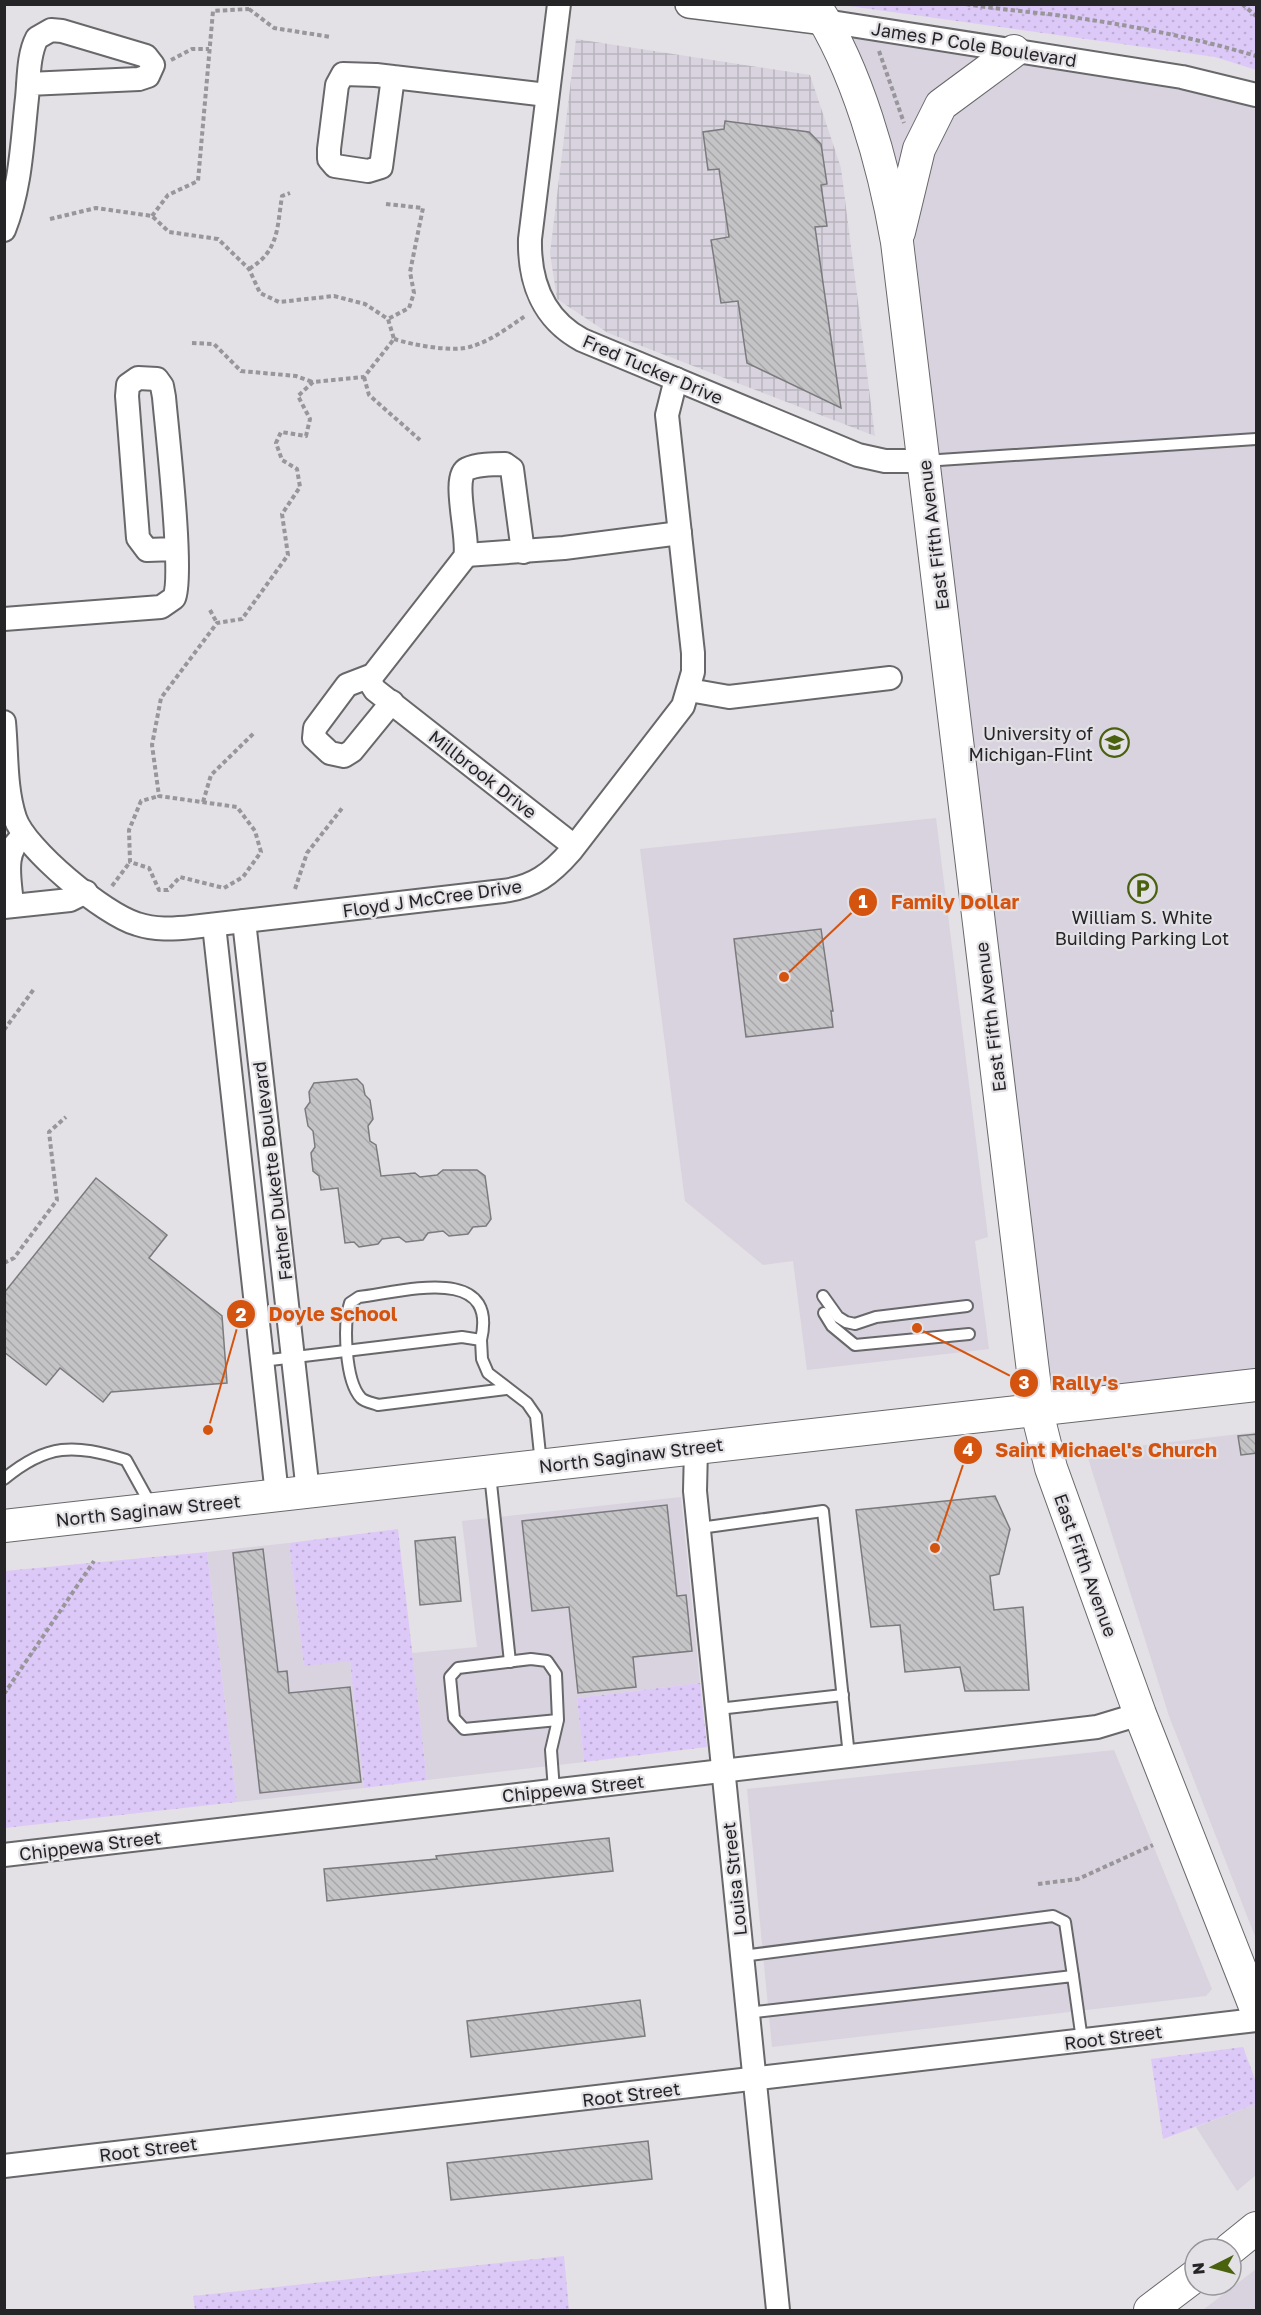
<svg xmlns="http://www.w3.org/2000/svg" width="1261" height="2315" viewBox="0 0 1261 2315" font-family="'Golos Text',sans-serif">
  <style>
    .built { fill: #d8d3de }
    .industrial { fill: url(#industrial-grid) }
    .green { fill: url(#green-dots) }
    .building { fill: url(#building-back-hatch); stroke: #7b7a7d; stroke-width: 1.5 }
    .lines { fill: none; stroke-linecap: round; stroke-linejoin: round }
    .service-casing { stroke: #68676a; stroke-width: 14 }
    .minor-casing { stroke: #68676a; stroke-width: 26 }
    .tertiary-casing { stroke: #68676a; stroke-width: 30 }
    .secondary-casing { stroke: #68676a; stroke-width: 34 }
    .path { stroke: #98969a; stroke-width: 4; stroke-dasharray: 4.5 3; stroke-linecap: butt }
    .service { stroke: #fff; stroke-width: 10 }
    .minor { stroke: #fff; stroke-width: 22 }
    .tertiary { stroke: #fff; stroke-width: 27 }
    .secondary { stroke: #fff; stroke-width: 32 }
    .labels { text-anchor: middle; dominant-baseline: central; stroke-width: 4.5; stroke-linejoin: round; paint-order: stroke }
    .street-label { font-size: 18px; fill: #252426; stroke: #e3e1e5 }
    .poi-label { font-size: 18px; fill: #252426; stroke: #e3e1e5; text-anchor: end }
    .leader { fill: none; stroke: #d4540f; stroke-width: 2 }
    .callout-dot { fill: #d4540f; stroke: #e3e1e5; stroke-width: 2 }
    .mark-label { font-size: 18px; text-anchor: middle; font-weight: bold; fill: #fff }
    .callout-label { font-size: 20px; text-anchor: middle; font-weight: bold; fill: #d4540f; stroke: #e3e1e5; stroke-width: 4.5; stroke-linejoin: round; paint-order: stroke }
  </style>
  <defs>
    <pattern id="industrial-grid" width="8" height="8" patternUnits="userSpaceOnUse" patternTransform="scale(1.5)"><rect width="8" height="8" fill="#d8d3de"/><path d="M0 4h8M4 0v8" fill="none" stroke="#b9b5be"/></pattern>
    <pattern id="green-dots" width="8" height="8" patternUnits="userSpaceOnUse" patternTransform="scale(1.5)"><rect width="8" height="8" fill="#ddc9f8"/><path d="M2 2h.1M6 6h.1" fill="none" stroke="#beacd4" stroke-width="1.8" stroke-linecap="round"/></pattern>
    <pattern id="building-back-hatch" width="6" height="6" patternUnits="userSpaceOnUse" patternTransform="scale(1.5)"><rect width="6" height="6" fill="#c4c3c6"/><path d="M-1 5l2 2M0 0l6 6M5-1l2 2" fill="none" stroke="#a8a7aa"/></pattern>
  </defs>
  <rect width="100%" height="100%" fill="#e3e1e5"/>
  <g class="built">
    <path d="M849,37L1061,68L1256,92V1372L1048,1394L912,223Z"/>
    <path d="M936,818L988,1237L975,1241L989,1349L807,1370L793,1261L763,1265L685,1201L640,849Z"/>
    <path d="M1256,1432V1939L1169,1716L1088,1458L1095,1451Z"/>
    <path d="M681,1497L700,1683L577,1698L584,1762L427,1780L412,1653L477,1647L462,1521Z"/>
    <path d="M289,1543L304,1665L350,1660L364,1788L237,1802L207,1552Z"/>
    <path d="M1114,1750L1212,1989L1206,1996L772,2047L747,1789Z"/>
    <path d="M1256,2104V2175L1237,2191L1196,2127Z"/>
    <path d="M1256,2269V2310H1203Z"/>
  </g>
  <path class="industrial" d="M576,39L810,75L841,168L875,436L608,333L557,299L550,253Z"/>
  <g class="green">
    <path d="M842,5H1256V70L1215,57Z"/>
    <path d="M398,1529L427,1780L364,1788L350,1661L304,1666L289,1543Z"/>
    <path d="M207,1552L237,1802L5,1828V1571Z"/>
    <path d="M700,1683L707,1747L584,1762L577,1698Z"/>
    <path d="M1243,2047L1256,2082V2104L1163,2139L1151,2059Z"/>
    <path d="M564,2256L569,2310H195L193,2296Z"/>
  </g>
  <g class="building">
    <path d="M725,121L809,132L821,144L827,184L821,185L827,226L815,227L841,408L747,363L738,301L721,303L711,240L729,237L719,169L708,170L703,132L724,129Z"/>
    <path d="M821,929L833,1011H831L833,1027L746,1037L734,939Z"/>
    <path d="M357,1079L363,1085L365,1095L370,1100L373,1119L368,1126L370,1141L376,1145L381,1176L415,1173L420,1177L437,1175L443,1170H477L485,1176L491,1219L486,1226L473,1227L468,1234L449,1236L443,1231L428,1233L423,1240L406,1242L399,1237L382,1239L378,1244L359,1247L354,1242L345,1243L338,1188L321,1190L319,1176L313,1171L311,1153L315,1147L313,1131L308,1126L305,1109L310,1102L309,1092L314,1083Z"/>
    <path d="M96,1178L167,1235L149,1258L222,1316L227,1383L111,1392L103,1402L60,1368L46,1385L4,1352V1293Z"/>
    <path d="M1257,1434V1453L1241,1455L1238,1436Z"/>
    <path d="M995,1496L1010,1529L999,1574L990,1576L994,1610L1023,1607L1029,1690L965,1691L960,1667L905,1672L900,1625L871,1627L856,1510Z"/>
    <path d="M667,1505L677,1596L686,1595L692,1651L633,1657L636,1687L578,1693L569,1607L532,1611L522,1521Z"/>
    <path d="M455,1537L461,1601L420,1605L415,1541Z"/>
    <path d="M263,1549L278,1672L287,1671L289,1693L350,1687L361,1782L260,1793L233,1553Z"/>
    <path d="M609,1838L613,1871L327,1901L324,1869L437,1859L436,1856Z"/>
    <path d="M640,2000L645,2036L471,2057L467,2021Z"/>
    <path d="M648,2141L652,2179L451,2200L447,2163Z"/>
  </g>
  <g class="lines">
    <defs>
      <g id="service">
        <path d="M924,461L1256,439"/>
        <path d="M823,1296L838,1317L846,1322L855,1324L876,1317L967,1306"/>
        <path d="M824,1313L832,1326L855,1345L969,1334"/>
        <path d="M481,1340C499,1263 402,1292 359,1297L350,1303C343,1324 345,1381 361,1398C365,1402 373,1403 378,1405L506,1389"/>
        <path d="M262,1361L462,1337L481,1340L482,1359L488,1373L527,1403L536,1416L541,1464"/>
        <path d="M490,1474L510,1662"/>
        <path d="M4,1479C47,1443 74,1444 126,1460L152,1507"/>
        <path d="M700,1528L823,1511L849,1756"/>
        <path d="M718,1709L843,1695"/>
        <path d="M554,1790L551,1750L558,1720L556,1674L547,1661L531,1659L458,1668L450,1677L454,1718L464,1729L558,1720"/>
        <path d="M742,1956L1053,1916L1065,1922L1073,1976"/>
        <path d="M747,2013L1073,1976L1082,2040"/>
      </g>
      <g id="minor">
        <path d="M559,4L530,239C529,282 543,319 582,340L858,455L885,461H924"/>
        <path d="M825,21L1182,77L1256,95"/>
        <path d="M393,77L381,167L368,171L335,166L329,159V149L337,85L343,74L376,75L547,95"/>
        <path d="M4,230C21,187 22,143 27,98C29,79 28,55 37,38L51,30L62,31L146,56L153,65L148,76L139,79L28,84"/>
        <path d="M466,555L564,548L680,533"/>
        <path d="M4,619L161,607L174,598C184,577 167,431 164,397L162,386L157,379L138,378L128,385L127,396L138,538L147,550L176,549"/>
        <path d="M368,679L375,690L574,846"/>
        <path d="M689,690L729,697L890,678"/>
        <path d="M392,702L352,751L344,756L330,753L314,738L315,728L347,685L373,675L465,557C470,539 451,476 467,469C477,464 494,464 505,464L512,469L523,552"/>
        <path d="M4,722C7,753 5,788 15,818C25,849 105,915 137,924C155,930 173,929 192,927L503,891C534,887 551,874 571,851L683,706L693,672V653L667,415L676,379"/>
        <path d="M12,906C11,883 1,851 24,836"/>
        <path d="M4,907L70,900L86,892"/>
        <path d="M244,921L308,1492"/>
        <path d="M214,925L277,1495"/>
        <path d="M696,1447L695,1491L778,2310"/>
        <path d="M4,1855L1097,1727L1140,1714"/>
        <path d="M4,2166L1256,2020"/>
      </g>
      <path id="tertiary" d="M689,4L825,21"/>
      <g id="secondary">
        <path d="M814,4C857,68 884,166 897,242L1031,1355L1039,1420L1051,1468L1140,1714L1256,2009"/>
        <path d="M899,232L919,149L941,105L1014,51"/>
        <path d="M4,1526L1256,1385"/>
        <path d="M1230,2249L1256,2228"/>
        <path d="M1150,2310L1195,2276"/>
      </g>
    </defs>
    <use href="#service" class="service-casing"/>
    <use href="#minor" class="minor-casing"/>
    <use href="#tertiary" class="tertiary-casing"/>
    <use href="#secondary" class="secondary-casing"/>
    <g class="path">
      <path d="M966,4C1001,10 1036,12 1071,17C1134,26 1196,38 1256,56"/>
      <path d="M1242,4L1256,16"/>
      <path d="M249,9L274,28L331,37"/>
      <path d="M879,51L904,123"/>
      <path d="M171,60L192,49H209"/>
      <path d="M386,204L423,208L410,272L414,293L409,308L388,319"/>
      <path d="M152,216L168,195L198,181L213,11L249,9V4"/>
      <path d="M50,219L96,208L152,216L169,232L218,239L249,269L260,293L279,302L334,296L365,304L388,319L394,339L364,377L313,382L298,396L310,419L306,436L281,432L276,443L282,460L297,469L300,487L282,514L288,555L242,619L217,623L161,698L152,745L159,796L237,807L255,831L261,852L243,877L224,888L180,877L168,890H159L149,868L130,862L129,830L141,801L159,796"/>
      <path d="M249,269C279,251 277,228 282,196L290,193"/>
      <path d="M394,339C413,345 454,353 473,346C492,340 509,327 525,316"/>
      <path d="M192,343L214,344L241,371L296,376L313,382"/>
      <path d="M364,377L369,395L420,440"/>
      <path d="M210,610L217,623"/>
      <path d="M203,802L211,775L255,732"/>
      <path d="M112,886L130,862"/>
      <path d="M295,889L307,853L343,807"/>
      <path d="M4,1030L34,989"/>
      <path d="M4,1263L14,1258L57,1200L49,1132L66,1117"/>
      <path d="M4,1694L94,1561"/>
      <path d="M1038,1884L1078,1879L1153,1845"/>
    </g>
    <use href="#service" class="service"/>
    <use href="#minor" class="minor"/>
    <use href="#tertiary" class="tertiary"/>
    <use href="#secondary" class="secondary"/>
  </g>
  <defs>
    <symbol id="university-ring" viewBox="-11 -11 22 22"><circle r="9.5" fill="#e3e1e5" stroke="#4a610d" stroke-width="1.5"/><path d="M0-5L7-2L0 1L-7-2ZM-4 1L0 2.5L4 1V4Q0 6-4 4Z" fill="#4a610d"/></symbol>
    <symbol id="parking-ring" viewBox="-11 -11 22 22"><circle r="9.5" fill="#e3e1e5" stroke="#4a610d" stroke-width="1.5"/><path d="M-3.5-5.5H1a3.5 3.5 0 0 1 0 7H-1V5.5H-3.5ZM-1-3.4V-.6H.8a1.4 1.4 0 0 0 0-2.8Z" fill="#4a610d"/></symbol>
  </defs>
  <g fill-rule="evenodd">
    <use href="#university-ring" x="1098" y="726" width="33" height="33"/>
    <use href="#parking-ring" x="1126" y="872" width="33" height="33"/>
  </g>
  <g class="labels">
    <g class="street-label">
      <text transform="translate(974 44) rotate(9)">James P Cole Boulevard</text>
      <text transform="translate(653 369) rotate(23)">Fred Tucker Drive</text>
      <text transform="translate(933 535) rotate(-97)">East Fifth Avenue</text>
      <text transform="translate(483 774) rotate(38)">Millbrook Drive</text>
      <text transform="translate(432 898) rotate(-8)">Floyd J McCree Drive</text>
      <text transform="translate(990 1017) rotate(-97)">East Fifth Avenue</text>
      <text transform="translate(272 1171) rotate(-97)">Father Dukette Boulevard</text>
      <text transform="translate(631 1455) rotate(-7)">North Saginaw Street</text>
      <text transform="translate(148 1510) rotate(-6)">North Saginaw Street</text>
      <text transform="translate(1086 1565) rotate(70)">East Fifth Avenue</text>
      <text transform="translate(573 1788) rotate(-6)">Chippewa Street</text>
      <text transform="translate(90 1845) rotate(-7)">Chippewa Street</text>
      <text transform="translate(734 1879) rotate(-96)">Louisa Street</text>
      <text transform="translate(1113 2037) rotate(-7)">Root Street</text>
      <text transform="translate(631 2094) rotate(-7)">Root Street</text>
      <text transform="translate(148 2149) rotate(-7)">Root Street</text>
    </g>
    <g class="poi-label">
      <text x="1093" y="733">University of<tspan x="1093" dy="21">Michigan-Flint</tspan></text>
      <text x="1142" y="917" text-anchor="middle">William S. White<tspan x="1142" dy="21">Building Parking Lot</tspan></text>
    </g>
  </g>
  <path class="leader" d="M784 977L863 902M208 1430L241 1314M917 1328L1024 1383M935 1548L968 1450"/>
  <g class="callout-dot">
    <circle cx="784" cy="977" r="6"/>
    <circle cx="208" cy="1430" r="6"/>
    <circle cx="917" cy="1328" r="6"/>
    <circle cx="935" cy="1548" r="6"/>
    <circle cx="863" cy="902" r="15"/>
    <circle cx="241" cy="1314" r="15"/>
    <circle cx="1024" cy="1383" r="15"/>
    <circle cx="968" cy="1450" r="15"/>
  </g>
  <g class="mark-label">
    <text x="863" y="908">1</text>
    <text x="241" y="1321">2</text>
    <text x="1024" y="1389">3</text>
    <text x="968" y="1456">4</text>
  </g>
  <g class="callout-label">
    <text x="955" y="909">Family Dollar</text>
    <text x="333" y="1321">Doyle School</text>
    <text x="1085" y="1390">Rally's</text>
    <text x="1106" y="1457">Saint Michael's Church</text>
  </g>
  <rect width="1261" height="2315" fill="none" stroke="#252426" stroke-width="12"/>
  <g transform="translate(1213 2267) rotate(264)"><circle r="28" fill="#e3e1e5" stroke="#979599" stroke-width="1.5"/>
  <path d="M0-4.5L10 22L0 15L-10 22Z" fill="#4a610d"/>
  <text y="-9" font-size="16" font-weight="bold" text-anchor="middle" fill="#252426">N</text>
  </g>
</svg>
